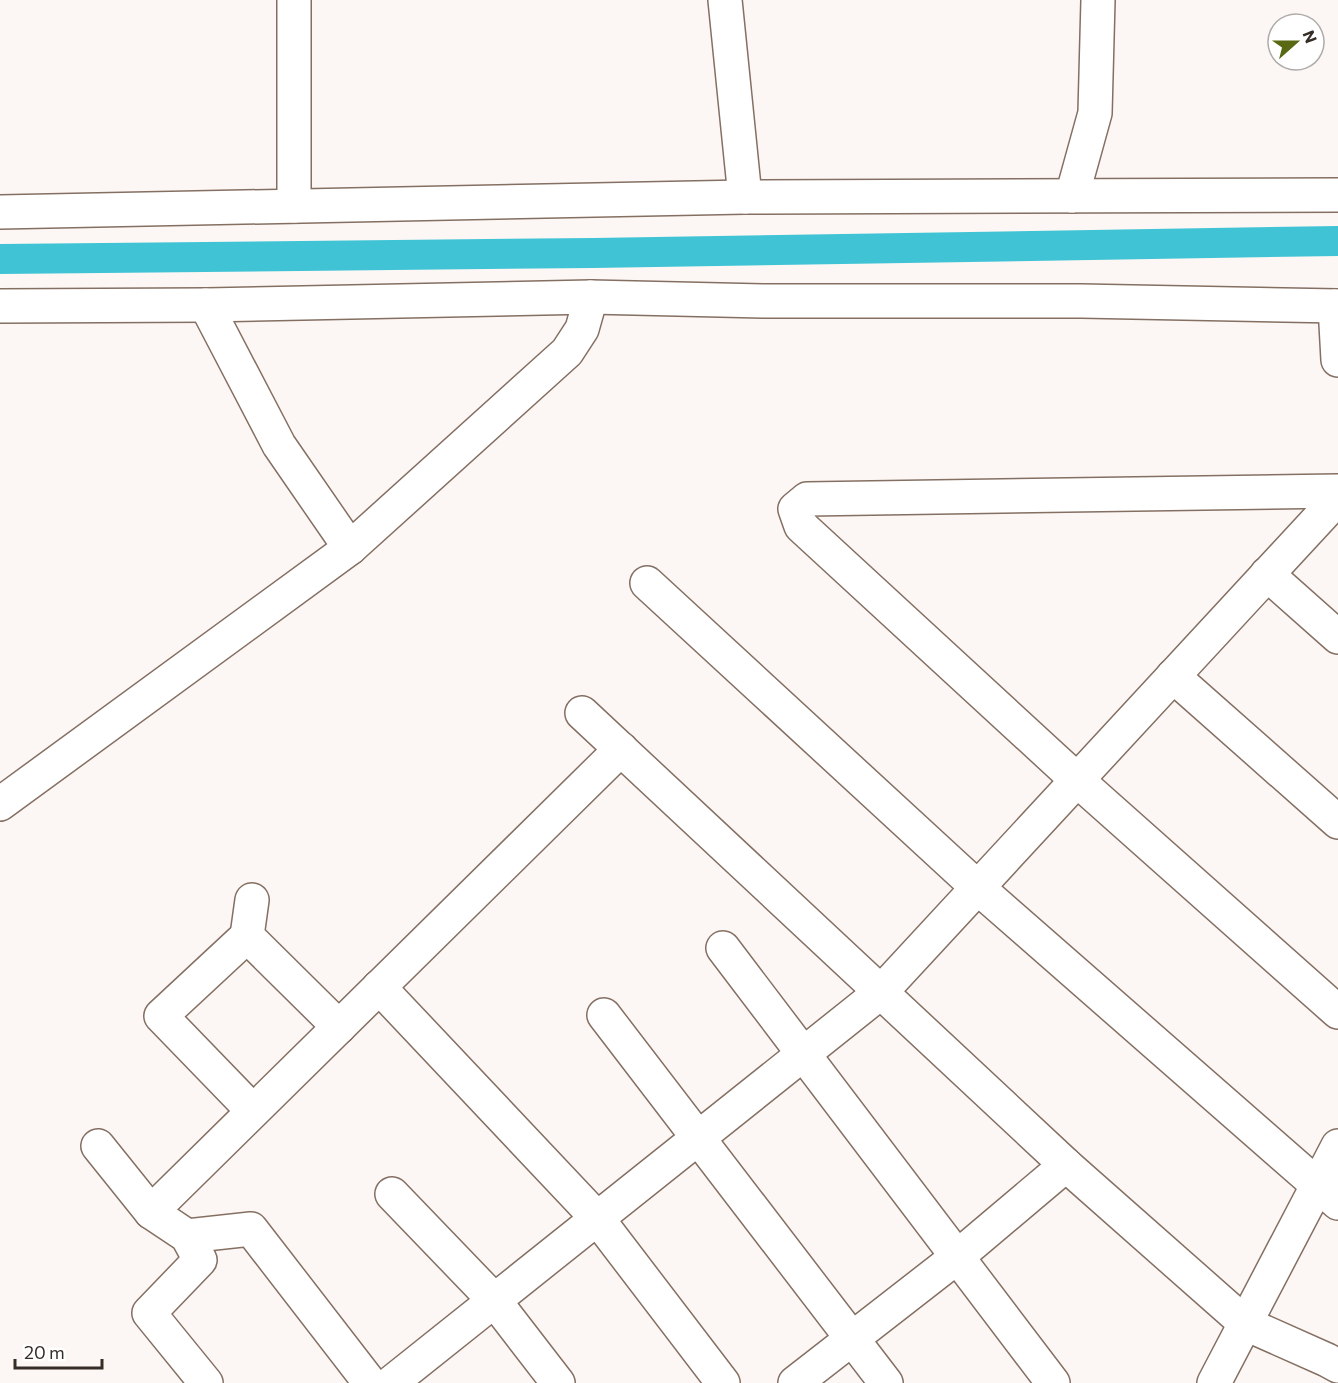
<svg xmlns="http://www.w3.org/2000/svg" width="1338" height="1383" viewBox="0 0 1338 1383" font-family="Commissioner,sans-serif">
  <style>
    .lines { fill: none; stroke-linecap: round; stroke-linejoin: round }
    .canal { stroke: #40c4d5; stroke-width: 30 }
    .minor-casing { stroke: #846f62; stroke-width: 36 }
    .tertiary-casing { stroke: #846f62; stroke-width: 36 }
    .minor { stroke: #fff; stroke-width: 33 }
    .tertiary { stroke: #fff; stroke-width: 33 }
  </style>
  <rect width="100%" height="100%" fill="#fcf7f4"/>
  <g class="lines">
    <path class="canal" d="M0,259L593,253L1338,241"/>
    <defs>
      <g id="minor">
        <path d="M294,0V206"/>
        <path d="M725,0L745,197"/>
        <path d="M1072,196L1095,113L1098,0"/>
        <path d="M206,305L279,445L350,548"/>
        <path d="M0,306L206,305L591,297L763,301H1081L1338,306"/>
        <path d="M1335,306L1338,360"/>
        <path d="M1338,491L807,499L795,509L801,526L1077,780L1338,1012"/>
        <path d="M1267,574L1338,637"/>
        <path d="M647,583L977,887L1338,1203"/>
        <path d="M1173,676L1338,822"/>
        <path d="M582,713L1066,1165L1246,1324L1327,1360L1338,1366"/>
        <path d="M0,804L350,548L567,352L582,329L591,297"/>
        <path d="M252,900L247,936L339,1027"/>
        <path d="M247,936L161,1016L253,1111"/>
        <path d="M723,948L1053,1383"/>
        <path d="M379,987L597,1218L723,1383"/>
        <path d="M604,1015L886,1383"/>
        <path d="M98,1146L151,1212L187,1236L200,1260L149,1313L206,1383"/>
        <path d="M392,1194L494,1300L558,1383"/>
        <path d="M151,1212L621,749"/>
        <path d="M187,1236L251,1229L370,1383"/>
        <path d="M391,1383L881,992L1338,498"/>
        <path d="M795,1383L957,1257L1066,1165"/>
        <path d="M1214,1383L1338,1146"/>
      </g>
      <path id="tertiary" d="M0,212L745,197L1338,195"/>
    </defs>
    <use href="#minor" class="minor-casing"/>
    <use href="#tertiary" class="tertiary-casing"/>
    <use href="#minor" class="minor"/>
    <use href="#tertiary" class="tertiary"/>
  </g>
  <g transform="translate(1296 42) rotate(69)"><circle r="28" fill="#ffffff" stroke="#afaba9" stroke-width="1.5"/>
  <path d="M0-4.5L10 22L0 15L-10 22Z" fill="#586914"/>
  <text y="-9" font-size="16" font-weight="bold" text-anchor="middle" fill="#362d27">N</text>
  </g>
  <path d="M15 1359v9h87v-9" fill="none" stroke="#362d27" stroke-width="3"/>
  <text x="24" y="1359" font-size="18" fill="#362d27" stroke="#ffffff" stroke-width="4.5" paint-order="stroke">20 m</text>
</svg>
